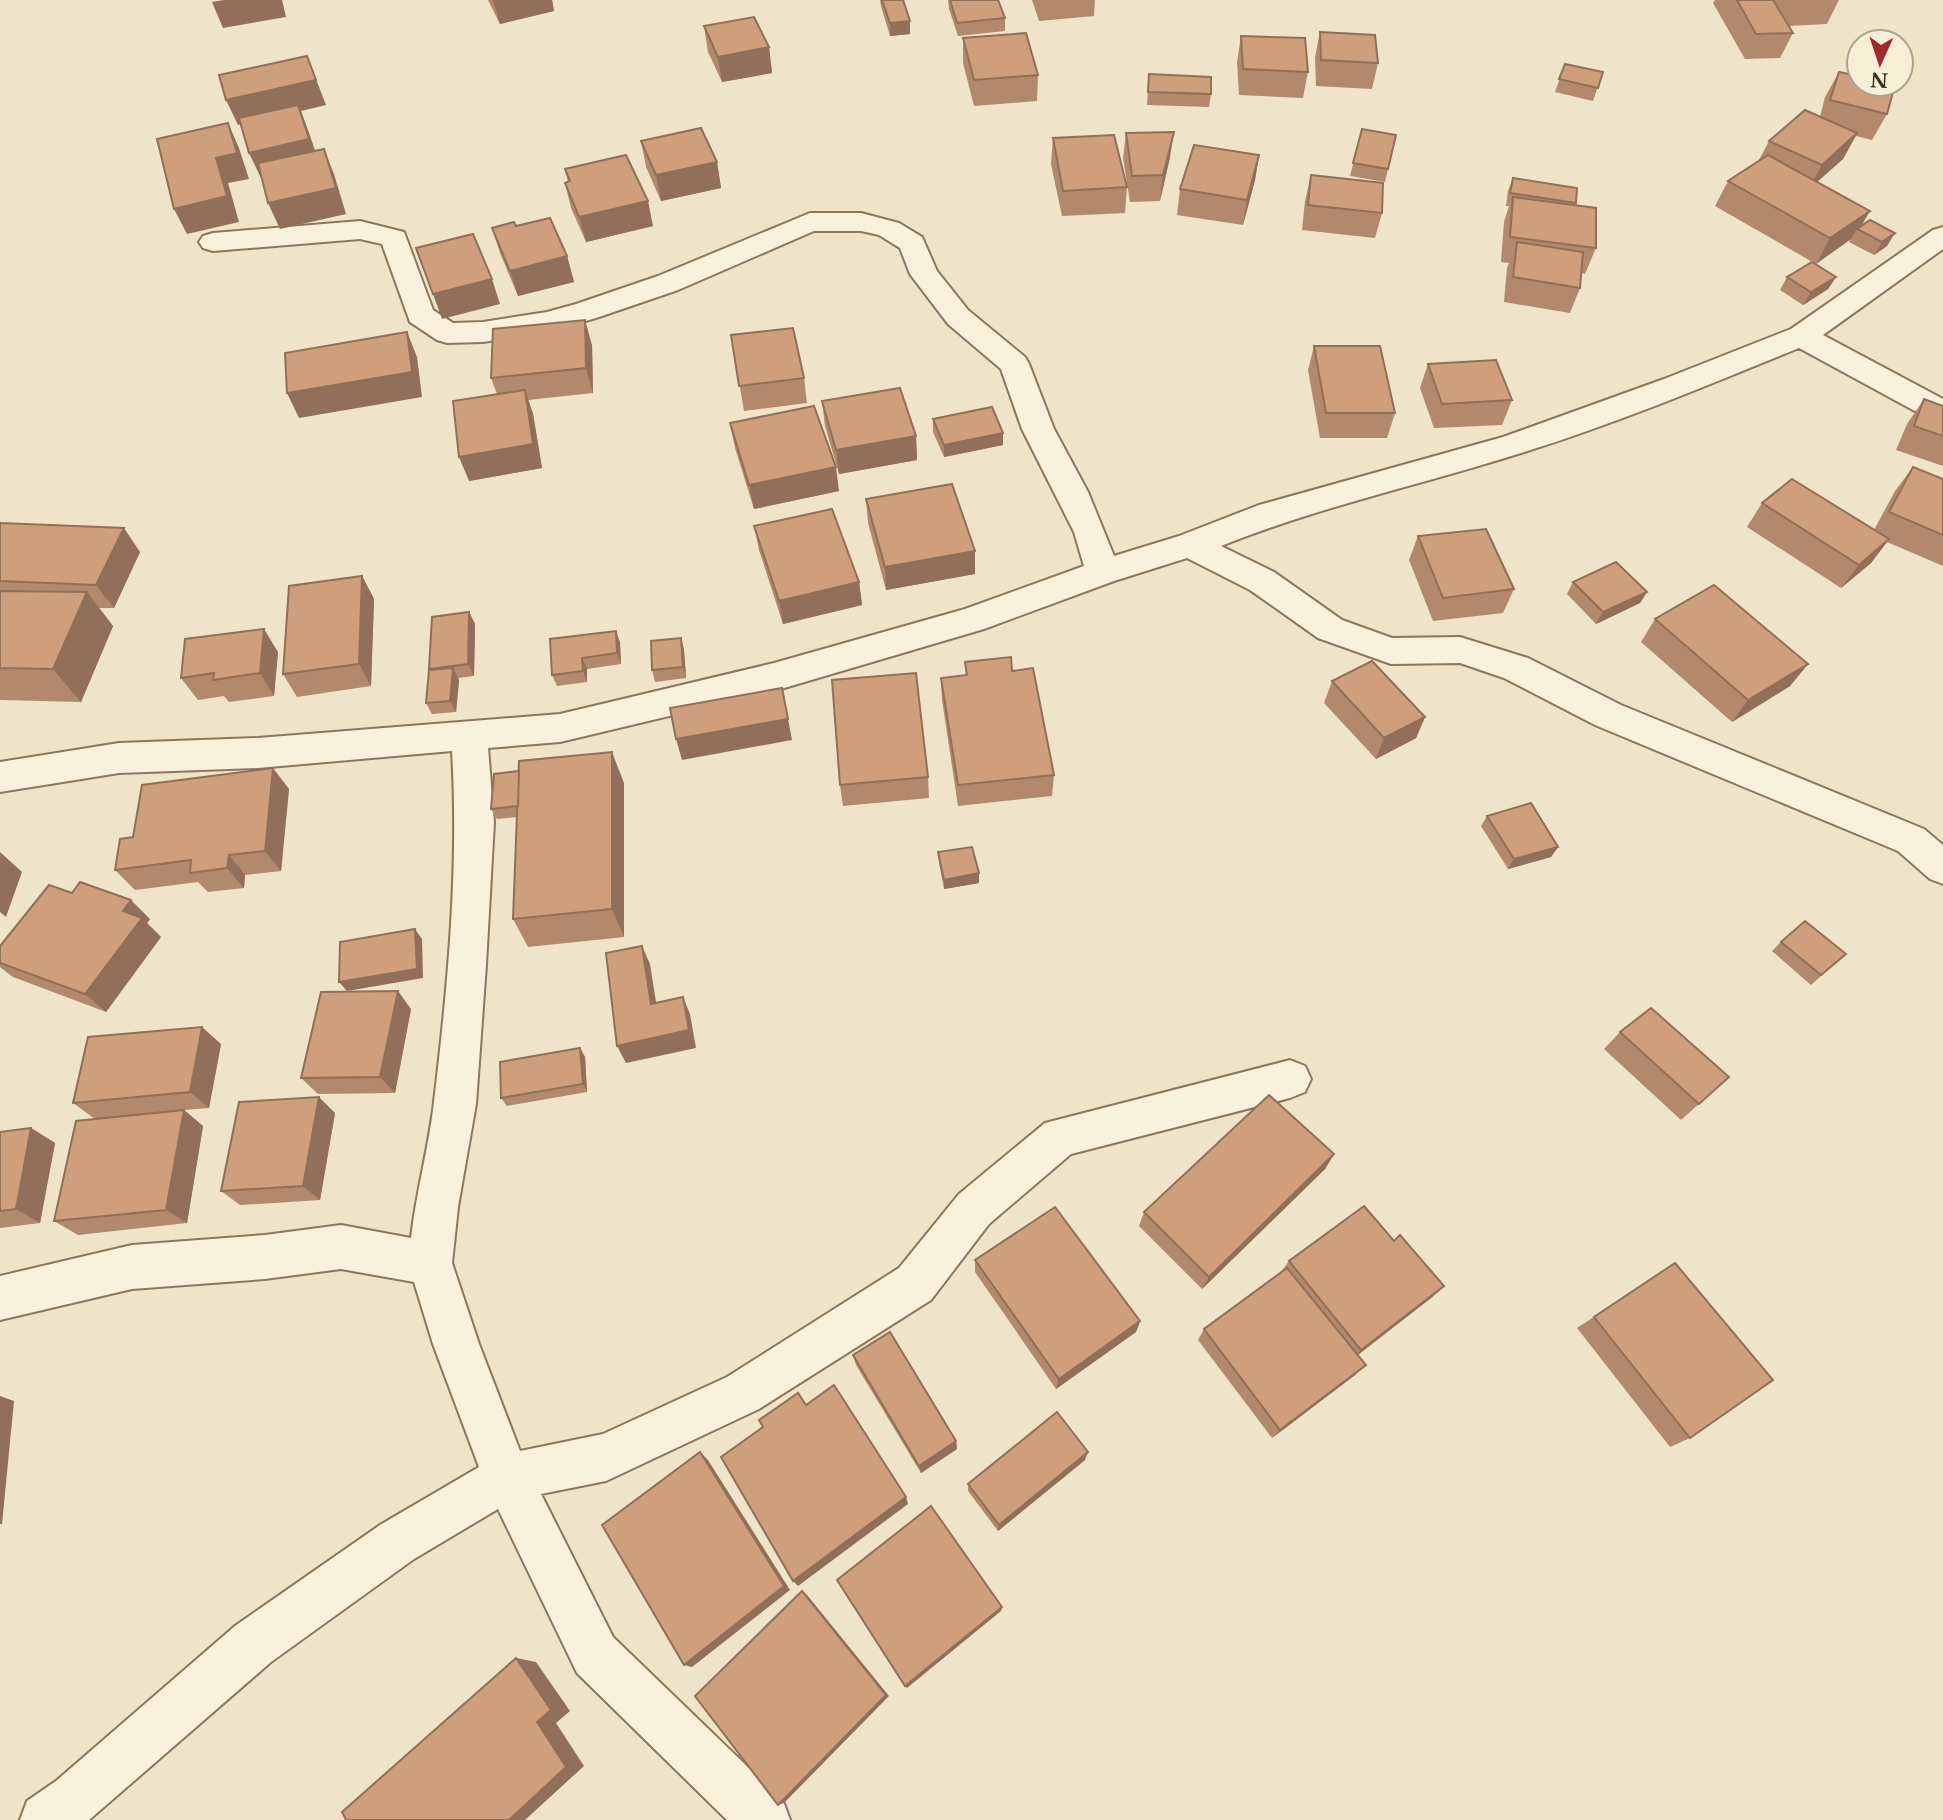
<svg xmlns="http://www.w3.org/2000/svg" width="1943" height="1820" viewBox="0 0 1943 1820" font-family="'Libre Baskerville',serif">
  <style>
    .lines { fill: none; stroke-linecap: round; stroke-linejoin: round }
    .street-casing { stroke: #8d765c; stroke-width: 4 }
    .street { fill: #faf1dc; fill-rule: evenodd }
    .wall { fill: #b2896c }
    .shaded-wall { fill: #916f58 }
    .building { fill: #cf9f7d; stroke: #916f58; stroke-width: 2 }
  </style>
  <rect width="100%" height="100%" fill="#f0e4c8"/>
  <g class="lines">
    <defs>
      <path id="street" d="M810,213H861L899,223L922,237L937,271L968,310L1025,357L1029,364L1054,429L1088,492L1114,556L1179,536L1259,505L1503,437L1664,379L1791,329L1933,230L1943,227V249L1823,335L1943,399V421L1913,410L1799,348C1708,385 1615,424 1521,453C1420,485 1318,507 1221,546L1274,572L1342,620L1392,638L1460,637L1528,658L1621,705L1924,829L1943,845V884L1930,879L1898,851L1595,725L1504,678L1460,663L1391,664L1318,638L1250,590L1187,558L1114,581L984,629L774,691L560,742L488,748L494,822L486,965L476,1104L458,1207L452,1263L479,1344L520,1451L603,1434L727,1377L899,1268L959,1194L1045,1123L1290,1060L1305,1066L1311,1079L1305,1092L1290,1098L1071,1154L989,1224L931,1300L759,1409L606,1481L541,1494L613,1637L783,1801L790,1820H727L577,1673L498,1509L414,1559L271,1662L89,1820H20L27,1801L56,1781L235,1626L380,1525L479,1467L433,1344L414,1282L341,1269L265,1279L132,1289L0,1320V1276L132,1245L265,1235L341,1225L411,1238C416,1192 429,1147 434,1102C448,986 459,867 452,751L258,768L119,773L0,792V762L119,743L258,738L560,714L774,663L965,609L1084,566L1074,532L1022,429L1001,369L948,324L910,274L900,248L879,235L861,231H814L678,290L596,318L547,332L483,342L447,343L437,340L410,322L382,244L360,239L213,251L203,248L199,242L203,236L213,233L360,221L404,232L433,310L453,323L483,322L547,312L576,304L658,276Z"/>
    </defs>
    <use href="#street" class="street-casing"/>
    <use href="#street" class="street"/>
  </g>
  <g class="wall">
    <path d="M488,0H552L554,11L500,24Z"/>
    <path d="M880,0H903L910,21V34L890,36L881,6Z"/>
    <path d="M948,0H984L1005,18V31L958,36L949,9Z"/>
    <path d="M1032,0H1095L1094,16L1039,21Z"/>
    <path d="M1715,0H1839L1827,24L1789,26L1793,33L1780,58L1745,59L1713,3Z"/>
    <path d="M704,26L769,47L772,73L722,82L708,52Z"/>
    <path d="M1320,32L1378,63L1372,89L1316,86L1315,57Z"/>
    <path d="M1241,36L1308,72L1303,98L1239,95L1237,62Z"/>
    <path d="M963,38L1038,75L1037,101L974,106L963,63Z"/>
    <path d="M1565,64L1603,72L1593,101L1555,92Z"/>
    <path d="M1839,72L1887,114L1872,140L1856,136L1843,159L1817,182L1861,226L1887,246L1874,255L1849,242L1851,239L1816,264L1715,206L1728,181L1759,160L1769,141L1820,117L1825,97Z"/>
    <path d="M1149,74L1211,94L1209,107L1147,105Z"/>
    <path d="M1362,129L1396,135L1385,182L1350,176Z"/>
    <path d="M1126,133L1170,157L1160,201L1130,202L1123,158Z"/>
    <path d="M1053,138L1127,187L1125,213L1062,216L1051,164Z"/>
    <path d="M641,141L717,162L721,188L661,201L646,167Z"/>
    <path d="M1259,155L1255,180L1243,225L1177,215L1180,189Z"/>
    <path d="M565,169L653,226L586,242L571,208L565,183L568,182Z"/>
    <path d="M1311,175L1382,213L1375,238L1302,230L1305,201Z"/>
    <path d="M1513,178L1576,203L1575,205L1596,248L1585,274L1581,273L1580,288L1570,313L1504,302L1507,268L1509,263L1501,262L1504,222L1509,206H1506L1508,191Z"/>
    <path d="M516,226L567,256L574,282L518,296L500,253L492,228Z"/>
    <path d="M1787,277H1836L1828,289L1803,305L1780,290Z"/>
    <path d="M731,335L804,378L807,403L744,411Z"/>
    <path d="M592,345L593,393L528,400L533,414L542,468L469,481L497,394L491,378Z"/>
    <path d="M1314,346L1395,413L1387,438H1320L1308,370Z"/>
    <path d="M1428,364L1512,400L1502,425L1434,428L1420,388Z"/>
    <path d="M1924,399L1943,406V466L1896,450L1907,424Z"/>
    <path d="M822,401L916,436L917,460L839,474L825,426Z"/>
    <path d="M933,419L1003,433V445L944,457L933,432Z"/>
    <path d="M730,423L839,491L754,509L735,448Z"/>
    <path d="M1913,467L1943,479V566L1887,542L1871,563L1841,588L1747,527L1762,503L1874,530L1895,491Z"/>
    <path d="M866,499L975,551V574L886,590L868,523Z"/>
    <path d="M0,523L140,552L114,608H99L113,626L81,702L0,700Z"/>
    <path d="M754,526L859,582L862,605L783,624L759,550Z"/>
    <path d="M1418,536L1514,589L1503,613L1433,621L1409,560Z"/>
    <path d="M362,576L374,599L371,686L297,697L283,674Z"/>
    <path d="M1573,582L1647,592L1640,603L1596,624L1567,594Z"/>
    <path d="M469,612L475,624L474,676L458,678L459,680L456,712L432,714L426,703L429,669Z"/>
    <path d="M1655,619L1808,664L1790,686L1732,722L1641,642Z"/>
    <path d="M616,631L620,643L621,664L587,669V682L557,686L552,675Z"/>
    <path d="M681,638L684,650L686,678L655,682L652,670Z"/>
    <path d="M278,652L274,696L229,702L224,696L198,700L181,678Z"/>
    <path d="M965,662L1012,671L1054,775L1052,796L958,806L942,700L941,678L966,675Z"/>
    <path d="M1332,681L1425,717L1416,738L1376,759L1324,703Z"/>
    <path d="M928,777L929,798L843,806L840,785Z"/>
    <path d="M624,783V937L528,947L513,919L517,817L497,819L491,809Z"/>
    <path d="M289,789L281,871L245,875L244,888L208,892L198,882L135,890L115,870L133,837Z"/>
    <path d="M1487,816L1558,847L1551,857L1508,869L1481,826Z"/>
    <path d="M938,852L979,883L944,889L939,863Z"/>
    <path d="M150,919L147,923L161,937L106,1012L13,977L0,967V946Z"/>
    <path d="M1781,942L1846,954L1811,985L1772,951Z"/>
    <path d="M411,1009L395,1093L318,1094L301,1078Z"/>
    <path d="M1620,1032L1729,1077L1681,1120L1604,1049Z"/>
    <path d="M221,1044L209,1108L184,1110L203,1126L187,1223L78,1235L54,1221L95,1119L73,1103Z"/>
    <path d="M580,1048L585,1057L587,1092L507,1106L501,1098Z"/>
    <path d="M335,1113L320,1200L240,1205L221,1191Z"/>
    <path d="M31,1128L55,1143L40,1223L0,1228V1132Z"/>
    <path d="M1334,1154L1325,1169L1202,1289L1139,1226L1144,1212Z"/>
    <path d="M1394,1241L1444,1286L1431,1298L1358,1355L1355,1375L1272,1438L1198,1340L1204,1329L1281,1272L1289,1261Z"/>
    <path d="M975,1260L1140,1321L1136,1332L1056,1389L975,1272Z"/>
    <path d="M1675,1263L1690,1438L1670,1447L1577,1328Z"/>
    <path d="M853,1355L956,1441L957,1449L921,1473L856,1365Z"/>
    <path d="M1085,1460L998,1531L968,1491V1484Z"/>
  </g>
  <g class="shaded-wall">
    <path d="M224,0H282L286,17L223,28L212,2Z"/>
    <path d="M493,0H552L554,11L500,24Z"/>
    <path d="M910,21V34L890,36V23Z"/>
    <path d="M769,47L772,73L722,82L718,57Z"/>
    <path d="M307,56L326,105L301,111L308,130L320,165L261,178L249,153L300,111L238,125L226,100Z"/>
    <path d="M228,123L239,148L249,179L228,183L239,222L187,234L174,209Z"/>
    <path d="M1174,132L1170,157L1160,201L1163,175Z"/>
    <path d="M1857,133L1843,159L1808,190L1822,165Z"/>
    <path d="M324,149L334,174L346,214L280,229L268,203Z"/>
    <path d="M1259,155L1255,180L1243,225L1247,200Z"/>
    <path d="M717,162L721,188L661,201L656,175Z"/>
    <path d="M648,201L653,226L586,242L579,217Z"/>
    <path d="M1870,211L1859,230L1857,229L1851,239L1816,264L1830,238Z"/>
    <path d="M1895,233L1887,246L1874,255L1882,242Z"/>
    <path d="M567,256L574,282L518,296L510,271Z"/>
    <path d="M1836,277L1828,289L1803,305L1811,292Z"/>
    <path d="M492,279L500,304L442,319L433,294Z"/>
    <path d="M585,320L592,345L593,393L586,368Z"/>
    <path d="M407,332L417,357L422,397L299,418L287,393Z"/>
    <path d="M525,390L533,414L542,468L469,481L459,457Z"/>
    <path d="M1003,433V445L944,457V445Z"/>
    <path d="M916,436L917,460L839,474L836,450Z"/>
    <path d="M836,467L839,491L754,509L749,485Z"/>
    <path d="M124,528L140,552L114,608L96,585Z"/>
    <path d="M1889,539L1871,563L1841,588L1859,565Z"/>
    <path d="M975,551V574L886,590L885,567Z"/>
    <path d="M362,576L374,599L371,686L359,664Z"/>
    <path d="M859,582L862,605L783,624L779,601Z"/>
    <path d="M87,592L113,626L81,702L53,669Z"/>
    <path d="M1647,592L1640,603L1596,624L1603,612Z"/>
    <path d="M469,612L475,624L474,676L468,664Z"/>
    <path d="M264,629L278,652L274,696L260,673Z"/>
    <path d="M616,631L620,643L621,664L617,653Z"/>
    <path d="M681,638L684,650L686,678L683,667Z"/>
    <path d="M582,658L587,669V682L583,671Z"/>
    <path d="M1808,664L1790,686L1732,722L1748,700Z"/>
    <path d="M453,668L459,680L456,712L450,701Z"/>
    <path d="M1425,717L1416,738L1376,759L1384,738Z"/>
    <path d="M788,719L792,740L682,760L676,739Z"/>
    <path d="M612,752L624,783V937L612,909Z"/>
    <path d="M273,768L289,789L281,871L265,851Z"/>
    <path d="M1558,847L1551,857L1508,869L1514,859Z"/>
    <path d="M0,852L22,872L6,917L0,912Z"/>
    <path d="M229,855L245,875L244,888L227,868Z"/>
    <path d="M979,873V883L944,889V880Z"/>
    <path d="M131,900L150,919L147,923L161,937L106,1012L85,994L123,911Z"/>
    <path d="M415,929L422,939L423,978L347,991L339,982Z"/>
    <path d="M642,946L650,964L659,1021L651,1004Z"/>
    <path d="M398,991L411,1009L395,1093L380,1077Z"/>
    <path d="M683,997L690,1014L696,1048L626,1063L617,1046Z"/>
    <path d="M202,1027L221,1044L209,1108L190,1092Z"/>
    <path d="M580,1048L585,1057L587,1092L583,1084Z"/>
    <path d="M319,1097L335,1113L320,1200L303,1186Z"/>
    <path d="M184,1110L203,1126L187,1223L166,1210Z"/>
    <path d="M31,1128L55,1143L40,1223L16,1209Z"/>
    <path d="M1334,1154L1325,1169L1202,1289L1209,1277Z"/>
    <path d="M1444,1286L1431,1298L1351,1360L1361,1350Z"/>
    <path d="M1140,1321L1136,1332L1056,1389L1059,1379Z"/>
    <path d="M1366,1365L1355,1375L1272,1438L1280,1430Z"/>
    <path d="M0,1396L14,1401L2,1524H0Z"/>
    <path d="M956,1441L957,1449L921,1473L919,1466Z"/>
    <path d="M700,1452L708,1460L790,1590L692,1667L684,1665Z"/>
    <path d="M1088,1452L1085,1460L998,1531L999,1525Z"/>
    <path d="M906,1497L908,1504L798,1586L793,1581Z"/>
    <path d="M802,1591L807,1595L889,1696L784,1803L778,1805Z"/>
    <path d="M1002,1607L1001,1611L907,1688L905,1686Z"/>
    <path d="M516,1658L536,1662L570,1711L556,1723L584,1766L525,1820H509L537,1722Z"/>
  </g>
  <g class="building">
    <path d="M882,0H903L910,21L890,23Z"/>
    <path d="M950,0H998L1005,18L957,23Z"/>
    <path d="M1737,0H1773L1793,33L1756,34Z"/>
    <path d="M754,17L769,47L718,57L704,26Z"/>
    <path d="M1320,32L1375,35L1378,63L1321,60Z"/>
    <path d="M1026,33L1038,75L974,80L963,38Z"/>
    <path d="M1241,36L1305,38L1308,72L1243,69Z"/>
    <path d="M307,56L316,80L226,100L219,75Z"/>
    <path d="M1565,64L1603,72L1598,88L1559,79Z"/>
    <path d="M1839,72L1859,76V84L1895,85L1887,114L1830,100Z"/>
    <path d="M1149,74L1211,77V94L1148,92Z"/>
    <path d="M298,105L309,139L249,153L239,118Z"/>
    <path d="M1805,110L1857,133L1822,165L1769,141Z"/>
    <path d="M228,123L237,153L216,158L227,196L174,209L157,139Z"/>
    <path d="M701,128L717,162L656,175L641,141Z"/>
    <path d="M1362,129L1396,135L1388,169L1353,163Z"/>
    <path d="M1174,132L1163,175L1132,176L1126,133Z"/>
    <path d="M1114,135L1127,187L1063,191L1053,138Z"/>
    <path d="M1194,145L1259,155L1247,200L1180,189Z"/>
    <path d="M324,149L336,188L268,203L258,163Z"/>
    <path d="M626,155L648,201L579,217L565,183L570,181L565,169Z"/>
    <path d="M1768,155L1870,211L1830,238L1728,181Z"/>
    <path d="M1311,175L1383,183L1382,213L1308,205Z"/>
    <path d="M1513,178L1577,188L1576,203L1510,193Z"/>
    <path d="M1513,197L1596,208V248L1510,237Z"/>
    <path d="M550,218L567,256L510,271L492,228L514,222L516,226Z"/>
    <path d="M1870,220L1895,233L1882,242L1857,229Z"/>
    <path d="M473,234L492,279L433,294L416,248Z"/>
    <path d="M1517,242L1583,252L1580,288L1513,277Z"/>
    <path d="M1812,262L1836,277L1811,292L1787,277Z"/>
    <path d="M585,320L586,368L491,378L493,329Z"/>
    <path d="M793,328L804,378L739,386L731,335Z"/>
    <path d="M407,332L412,372L287,393L285,353Z"/>
    <path d="M1314,346H1380L1395,413H1326Z"/>
    <path d="M1496,360L1512,400L1442,404L1428,364Z"/>
    <path d="M900,388L916,436L836,450L822,401Z"/>
    <path d="M525,390L533,444L459,457L453,401Z"/>
    <path d="M1924,399L1943,406V436L1914,426Z"/>
    <path d="M814,406L836,467L749,485L730,423Z"/>
    <path d="M992,407L1003,433L944,445L933,419Z"/>
    <path d="M1913,467L1943,479V535L1889,512Z"/>
    <path d="M1792,479L1889,539L1859,565L1762,503Z"/>
    <path d="M952,484L975,551L885,567L866,499Z"/>
    <path d="M832,509L859,582L779,601L754,526Z"/>
    <path d="M0,523L124,528L96,585L0,581Z"/>
    <path d="M1486,529L1514,589L1443,598L1418,536Z"/>
    <path d="M1616,562L1647,592L1603,612L1573,582Z"/>
    <path d="M362,576L359,664L283,674L289,586Z"/>
    <path d="M1714,585L1808,664L1748,700L1655,619Z"/>
    <path d="M0,591L87,592L53,669L0,668Z"/>
    <path d="M469,612L468,664L429,669L432,617Z"/>
    <path d="M264,629L260,673L213,680L214,673L181,678L185,639Z"/>
    <path d="M616,631L617,653L582,658L583,671L552,675L550,639Z"/>
    <path d="M681,638L683,667L652,670L651,641Z"/>
    <path d="M1011,657L1012,671L1033,668L1054,775L958,785L941,678L967,675L965,662Z"/>
    <path d="M1372,661L1425,717L1384,738L1332,681Z"/>
    <path d="M453,668L450,701L426,703L429,670Z"/>
    <path d="M916,673L928,777L840,785L832,680Z"/>
    <path d="M782,688L788,719L676,739L670,708Z"/>
    <path d="M612,752V909L513,919L519,761Z"/>
    <path d="M273,768L265,851L229,855L227,868L190,873L191,860L115,870L120,839L133,837L142,785Z"/>
    <path d="M519,771L518,806L491,809L494,774Z"/>
    <path d="M1531,803L1558,847L1514,859L1487,816Z"/>
    <path d="M972,847L979,873L944,880L938,852Z"/>
    <path d="M80,882L131,900L123,911L142,918L85,994L0,963V946L49,885L72,893Z"/>
    <path d="M1805,921L1846,954L1821,975L1781,942Z"/>
    <path d="M415,929L417,969L339,982L340,942Z"/>
    <path d="M642,946L651,1004L683,997L689,1030L617,1046L606,953Z"/>
    <path d="M398,991L380,1077L301,1078L321,992Z"/>
    <path d="M1651,1008L1729,1077L1699,1104L1620,1032Z"/>
    <path d="M202,1027L190,1092L73,1103L88,1037Z"/>
    <path d="M580,1048L583,1084L501,1098L500,1062Z"/>
    <path d="M1269,1095L1334,1154L1209,1277L1144,1212Z"/>
    <path d="M319,1097L303,1186L221,1191L239,1102Z"/>
    <path d="M184,1110L166,1210L54,1221L76,1121Z"/>
    <path d="M31,1128L16,1209L0,1211V1132Z"/>
    <path d="M1364,1206L1394,1241L1400,1235L1444,1286L1361,1350L1289,1261Z"/>
    <path d="M1055,1207L1140,1321L1059,1379L975,1260Z"/>
    <path d="M1675,1263L1773,1380L1690,1438L1594,1317Z"/>
    <path d="M1287,1268L1366,1365L1280,1430L1204,1329Z"/>
    <path d="M890,1332L956,1441L919,1466L853,1355Z"/>
    <path d="M834,1385L906,1497L793,1581L721,1457L763,1427L759,1420L798,1393L806,1405Z"/>
    <path d="M1057,1412L1088,1452L999,1525L968,1484Z"/>
    <path d="M700,1452L784,1586L684,1665L602,1525Z"/>
    <path d="M931,1506L1002,1607L905,1686L837,1580Z"/>
    <path d="M802,1591L886,1695L778,1805L695,1696Z"/>
    <path d="M516,1658L551,1710L537,1722L566,1767L509,1820H346L342,1812Z"/>
  </g>
  <g transform="translate(1880 63) rotate(183)"><circle r="33" fill="#f7eed8" stroke="#ada18e" stroke-width="2"/>
  <path d="M0-5L12 26L0 18L-12 26Z" fill="#9e2a2b"/>
  <text y="-10" font-size="19" font-weight="bold" text-anchor="middle" fill="#3d2e20">N</text>
  </g>
</svg>
